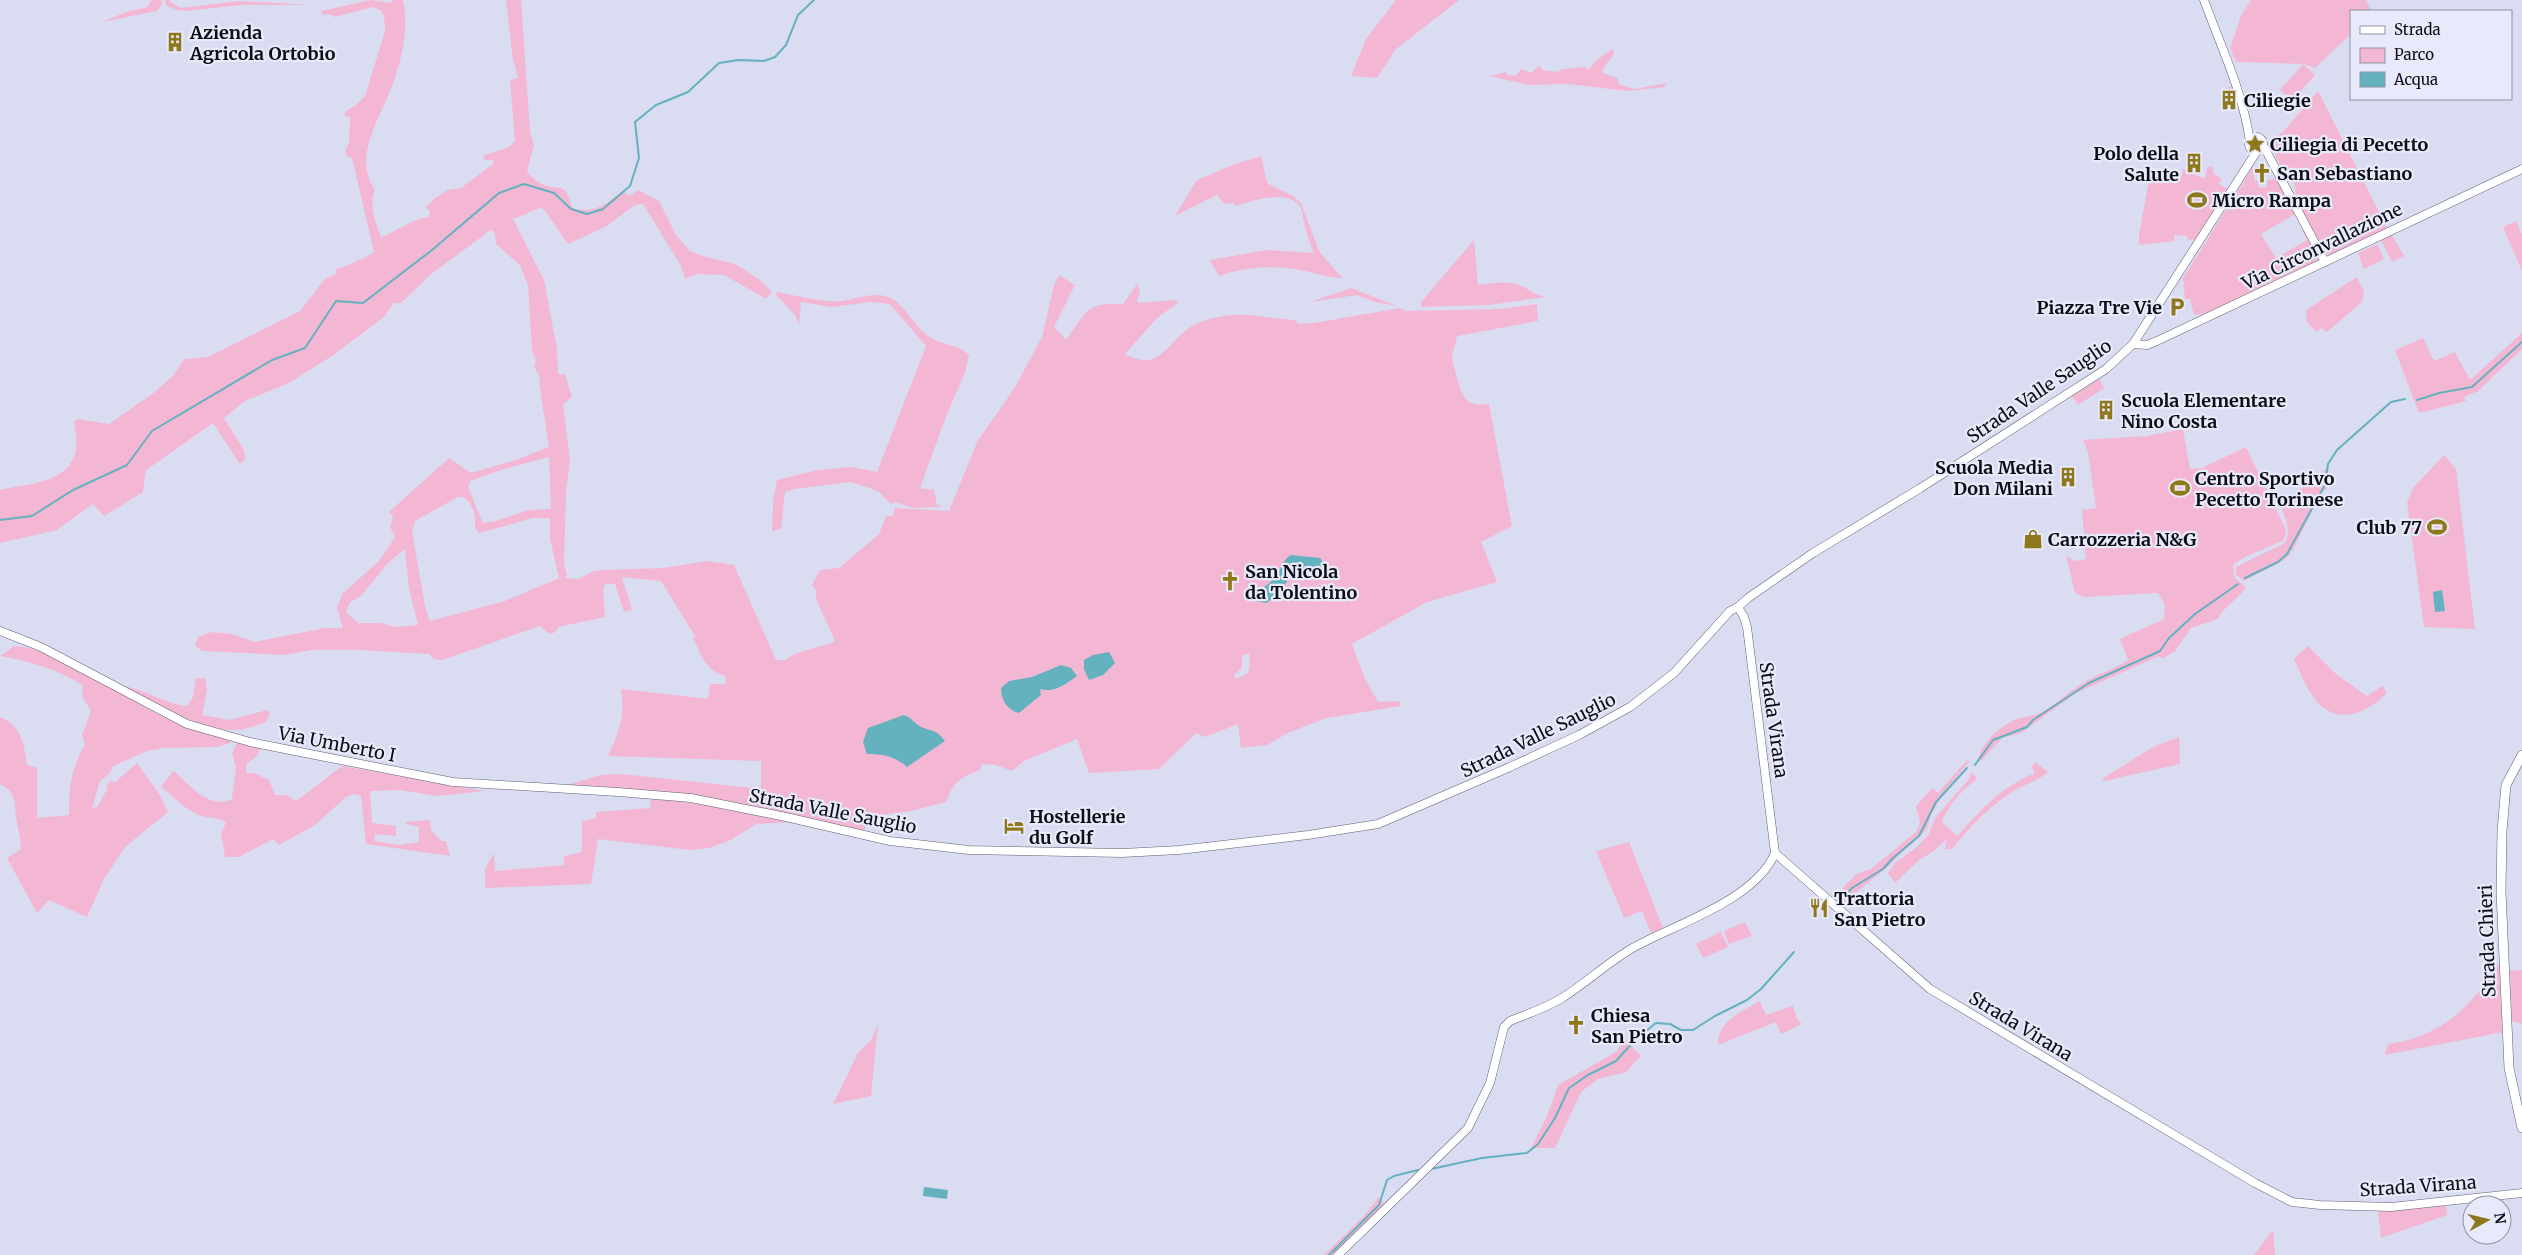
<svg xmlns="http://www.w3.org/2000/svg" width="2522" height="1255" viewBox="0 0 2522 1255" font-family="Merriweather,serif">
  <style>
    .green { fill: #f3b7d3; fill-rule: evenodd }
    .water { fill: #64b1bf }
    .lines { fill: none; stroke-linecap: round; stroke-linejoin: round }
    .stream { stroke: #64b1bf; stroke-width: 2 }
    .tertiary-casing { stroke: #5e6073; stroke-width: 9 }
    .secondary-casing { stroke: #5e6073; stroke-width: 10 }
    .tertiary { stroke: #fff; stroke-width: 8 }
    .secondary { stroke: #fff; stroke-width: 9 }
    .labels { text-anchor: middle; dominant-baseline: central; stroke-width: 4.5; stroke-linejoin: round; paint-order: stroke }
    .poi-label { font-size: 18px; font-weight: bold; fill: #0d0d14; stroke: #e8eafc; text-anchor: start }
    .street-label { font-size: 18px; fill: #0d0d14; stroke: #e8eafc }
  </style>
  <rect width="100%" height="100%" fill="#dadcf2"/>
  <g class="green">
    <path d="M152,0H161L162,4L157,11L102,22L126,12L147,7Z"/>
    <path d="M165,0H170V2L181,8L239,1L311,5H241L187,11L177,10L167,6Z"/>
    <path d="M370,0L391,3L393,0H403C409,28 402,59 392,86C380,119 352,157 375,190C368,203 376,224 381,237C398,231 411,219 429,217L430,212L426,207L435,198L448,190L461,188L493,164V160H485L483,156C494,150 507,152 515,141L510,80L518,78L513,60L506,0H521L530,132L534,145L527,172C531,176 535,181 540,183C558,193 565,178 572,208C594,214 606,205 622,191L629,196L638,190L659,201L676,235L690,251L706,257L735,264L760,280L772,292L766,299L724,275L697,274L685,279L681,266L643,204L635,205L607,226L568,244L542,207L513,219L544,280L557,349L558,374H565L572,397L563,404L570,462L566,490L564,565L567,574L565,578L578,579L594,571L604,570L663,568L707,561L734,565L776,660H785C799,649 819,649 835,641L816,599V590L812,585L820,570L839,568L879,534L886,516H893L895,508L949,511L978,440L1014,389L1042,337L1054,285L1059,275L1075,285L1054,327L1066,340C1087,312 1085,302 1123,304L1137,284L1140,291L1137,300L1139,303L1175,300L1178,303L1157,318L1125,354C1160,374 1168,340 1192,326C1201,321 1214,317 1225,316C1248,312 1271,319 1294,320L1299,324L1314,323L1400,308L1406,311L1499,309L1537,304L1538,321L1457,336C1456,344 1452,352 1452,359C1453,365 1456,372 1457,378C1463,398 1466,407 1489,404L1512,526L1481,542L1497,582L1427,602L1352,644L1365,679L1378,702L1399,701L1401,706L1326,718L1288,733L1267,745L1241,748L1238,724L1205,737L1196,733L1159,769L1089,773L1077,739L1024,761L1012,771L996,765L982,764L980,770C960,778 954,781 946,802L911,811L873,816L863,831L693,795L568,785L600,775L621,774L761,789V761L608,756C620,729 625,718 621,689L708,699L710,684H726L725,676C704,669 702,656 693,638L695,636L661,581L622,577L632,610L624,612L615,584H605L603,591L605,617L558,627L556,632L549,634L540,626L442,660L434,659L429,654L360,650H312L285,655L202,651L195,645L198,637L211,632L232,634L254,642L325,628H343L337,608L342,594L379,561L395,537L390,527L393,517L389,512L449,458L471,473L513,461L549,447L539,383L540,377L534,367L536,359L532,351L528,285L520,265L496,244L495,233L491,230L431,274L401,303H394L383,318L332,356L287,384L245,401L224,418L244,450L245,460L240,464L213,423L146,470L143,492L104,516L93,504L57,530L0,543V490C29,483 70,484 76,449C77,440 75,430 74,421L77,419L109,424L152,394L173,376L184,359L208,357L300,311L325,279L336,274V269C345,267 368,257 374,252L352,158L347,156L345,151L349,143L350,117L344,116L346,111L356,105L365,96L385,31L384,16L380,10L373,7L334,17L330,14L323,15L321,11ZM549,457L551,509L529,510L496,521L483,523L468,487L470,481L504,469ZM458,497H464C474,506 476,515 475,528L479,533L533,518H550V539L559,578L505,601L430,621L425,606L412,531L415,521ZM405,549L409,589L418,625L395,627L381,623H358L346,612L350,602L361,596L388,563ZM1249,653L1250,665L1248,673L1236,679L1234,675L1242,668V655Z"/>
    <path d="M1396,0H1459L1395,50L1377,78L1351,76L1366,39Z"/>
    <path d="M2251,0H2366L2371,11H2351V34L2315,68L2304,64L2236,62L2230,48L2241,16Z"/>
    <path d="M1613,49L1614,54L1602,70L1603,73L1617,78L1620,85L1635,89L1666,83L1665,87L1627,91L1568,84L1528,85L1490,76L1506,72L1507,75L1515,76L1521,69L1531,73L1540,65L1542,70L1559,72L1562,69L1586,67L1588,70L1600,57Z"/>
    <path d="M2303,64L2315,75L2292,101L2280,90Z"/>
    <path d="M2231,86L2236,102V112L2234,108L2236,107L2226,91L2220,92Z"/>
    <path d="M2318,91L2387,228L2329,255C2319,250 2303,214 2298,203C2295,195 2296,187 2293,179L2286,177L2276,157L2274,138L2284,131Z"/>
    <path d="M1261,156L1267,183L1293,196L1301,203L1319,251L1342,278C1328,278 1313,272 1300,270C1273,265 1244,267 1219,276L1210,260L1266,250L1314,253C1310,243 1306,233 1304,222C1303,219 1303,214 1302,211C1294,187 1253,200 1237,206L1233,203L1224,204L1217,195L1175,216L1196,181L1232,165Z"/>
    <path d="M2212,166L2214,174L2222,179L2219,184L2228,189L2198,239L2188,240L2187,236L2174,235L2175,241L2139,245V235L2150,175L2181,178L2183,169L2205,179L2207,168Z"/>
    <path d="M2253,167L2255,181H2258L2259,188L2267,187V180L2277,178L2297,213L2261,234L2276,258L2307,240L2302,230L2305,229L2320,260L2206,313L2194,315L2190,299H2185L2183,278Z"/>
    <path d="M2516,221L2522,234V271L2503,227Z"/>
    <path d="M2392,235L2404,256L2392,262L2381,240Z"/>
    <path d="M1474,240L1478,285C1489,284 1509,280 1519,285C1529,289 1535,295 1545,297L1489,305L1421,307V302Z"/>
    <path d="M2377,244L2384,259L2364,269L2358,253Z"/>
    <path d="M2357,277L2364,292L2362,302L2327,332L2321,328L2316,332L2307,322L2306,310Z"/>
    <path d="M1351,288L1397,306L1375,302L1357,295L1310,302Z"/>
    <path d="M776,292C793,295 826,303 841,301C858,299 878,289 894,300C908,310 915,328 931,338C944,346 958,344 969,355L965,373L947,414L920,488L934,490L937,505L943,507L913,508L895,502L891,504L878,491L851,482L794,489L785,492L781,528L772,532L773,501L777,480L818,470L851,467L877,472L926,346L890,304L871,302L831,307L801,302L799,325L796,316L777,296Z"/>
    <path d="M2522,333V349L2478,391L2464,397L2466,401L2419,413L2395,350L2423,338L2434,361L2455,352L2470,380Z"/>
    <path d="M2099,379L2104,388L2078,405L2072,396Z"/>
    <path d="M2183,429L2190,469L2202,468L2246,447L2286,530L2284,540L2243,558L2233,565L2234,577L2246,588C2236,601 2225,605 2218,619L2191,628L2175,651L2162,659L2159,656L2076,693L2021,733L2002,738L1981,761L1978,759C1983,740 2002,724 2020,718C2028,716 2035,716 2042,712C2057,704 2069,691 2083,683C2097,674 2113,670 2128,660L2120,639L2164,619L2165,605L2158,593L2084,597L2075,593L2066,555L2074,561L2086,559L2082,510L2096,508L2088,452L2083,440L2147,436Z"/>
    <path d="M2444,455L2456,469L2475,629L2424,627L2407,503L2413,488Z"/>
    <path d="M2329,467L2326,489L2320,494L2293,550L2286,559L2244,581L2236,575V567L2285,543C2292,530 2285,518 2280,505Z"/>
    <path d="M14,646C67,650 134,708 186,727C201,733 218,735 234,739L230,743L218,747L165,748L147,751L113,766L109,774L100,781L92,808L97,807L108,788L106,786L111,780L114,783L137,763L160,795L168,812L125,847L104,879L87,917L49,900L37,913L7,858L21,849C21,837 18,829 16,817C14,800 17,794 0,784V717C22,726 24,744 27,765L37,768V818L69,815C69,786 71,769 85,744L82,735L91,711L83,698L82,685C56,669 29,661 0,656Z"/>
    <path d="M2308,646L2336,674L2367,696L2382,686L2387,693C2371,709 2347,723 2325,709C2310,699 2301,674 2294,659Z"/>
    <path d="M196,678H205L207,690L202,715L230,720L267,710L270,712L266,722C256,725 245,730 236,730C199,731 155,702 123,686C145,689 164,704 187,706L193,697Z"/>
    <path d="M2179,737L2180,764L2104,781L2102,779L2155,746Z"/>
    <path d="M238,741L260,748L257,756L246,765V773H254L269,780L275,795H286L296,801L342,766L485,791L437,796L400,790L370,791L372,823L396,826V836L375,834V841L399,845L419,842V827L406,824V822L430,820L431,830L441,841H446L450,856L366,844L361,796L354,794L346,797L315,825L279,845L273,839L239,857H225L221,833L226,823C218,816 209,819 199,815C184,809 173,797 161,786L174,771C190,785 209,810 232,799L236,767L232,753Z"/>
    <path d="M1967,760L1969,762L1943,794L1931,814L1927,829L1884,870L1840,905L1833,899L1856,874L1871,869L1917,831L1920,822L1916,806L1932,788L1938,793Z"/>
    <path d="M2035,762L2048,772C2038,781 2028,783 2017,789C1992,803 1970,827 1952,849H1945L1947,839L1934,851L1919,860L1895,883L1888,873L1895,863L1917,847L1929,834L1935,818L1969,779L1972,772L1977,779C1963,789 1948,805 1942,822L1957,836C1983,808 1999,788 2035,773L2032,767Z"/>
    <path d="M651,797L705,805L791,822L756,824L731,840L709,848L690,850L598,839L591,884L485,888V869L494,853L495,871L564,865V856L582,852V821L596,818V812L650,808Z"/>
    <path d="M1629,842L1663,928L1651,933L1642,911L1624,918L1596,851Z"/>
    <path d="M1745,922L1752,936L1729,944L1724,931Z"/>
    <path d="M1721,932L1728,947L1703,958L1696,944Z"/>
    <path d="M2499,963L2503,1032L2385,1055L2388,1044C2443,1036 2470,1008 2499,963Z"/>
    <path d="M2522,970V1024L2512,1021L2510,971Z"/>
    <path d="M1760,1001L1766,1015L1793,1006L1797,1019L1802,1024L1781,1034L1776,1022L1718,1045C1717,1021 1742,1012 1760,1001Z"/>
    <path d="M878,1024L871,1096L833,1104L858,1053L871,1040Z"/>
    <path d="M1625,1039L1641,1056L1626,1072L1598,1079L1581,1092L1555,1148H1531L1547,1116L1558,1085L1616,1052Z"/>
    <path d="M1379,1197L1385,1205L1334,1255H1324L1362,1218Z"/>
    <path d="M2446,1205L2447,1215L2381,1238L2378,1210Z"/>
    <path d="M2273,1230L2275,1255H2254Z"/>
  </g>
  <g class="water">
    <path d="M1291,555L1320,558L1325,565L1321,570L1311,569L1301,574L1294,571L1290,573C1287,586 1277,596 1266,603L1256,601C1258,586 1267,588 1275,577C1281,570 1283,559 1291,555Z"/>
    <path d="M2442,590L2445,611L2435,612L2433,592Z"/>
    <path d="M1109,652L1115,663L1103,675L1089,680L1084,669V660L1093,655Z"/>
    <path d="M1061,665L1071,668L1077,676C1066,684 1055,693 1040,689L1041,695L1019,713C1007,710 1001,700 1001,688L1009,681L1032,677Z"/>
    <path d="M904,715C912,718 914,723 921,727C933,732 936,729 945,741L907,767C895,756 883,754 867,754L863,742L868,728Z"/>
    <path d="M924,1187L948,1190L947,1199L923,1196Z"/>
  </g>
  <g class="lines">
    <g class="stream">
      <path d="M2417,400L2439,393L2472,387L2522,342"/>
      <path d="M0,520L32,516L73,490L127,465L152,431L272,360L305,348L336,301L363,303L432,250L499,193L524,184L554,193L571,209L587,214L603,209L630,186L639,158L635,122L656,105L688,92L719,63L738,60L764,61L775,57L786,45L798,15L814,0"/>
      <path d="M2245,578L2278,562L2287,554L2325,485L2328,464L2337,450L2391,402L2405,399"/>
      <path d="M1975,765L1993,740L2027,727L2033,720L2089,683L2160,651L2169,638L2195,614L2238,584"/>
      <path d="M1841,900L1852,888L1883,869L1893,858L1919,836L1936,802L1967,768"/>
      <path d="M1431,1169L1482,1158L1527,1153L1538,1144L1555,1118L1569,1088L1588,1075L1616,1061L1636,1039L1656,1023L1670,1024L1681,1030H1693L1715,1016L1747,1000L1761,989L1794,952"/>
      <path d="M1329,1255L1379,1205L1387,1180L1394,1176L1418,1170"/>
    </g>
    <defs>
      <g id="tertiary">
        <path d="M2204,0C2221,47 2243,92 2250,142"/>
        <circle cx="2256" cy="144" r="7"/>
        <path d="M2263,145L2325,262"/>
        <path d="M2133,344L2147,345L2157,341L2522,169"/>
        <path d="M0,631L41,647L187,724L250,742L315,755L453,782L618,792L691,798L786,817L890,841L969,850L1122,853L1179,850L1308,835L1378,824L1510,767L1579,735L1630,707L1674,673L1730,611L1738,607L1748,598L1813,553L1919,489L2106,369L2133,344L2257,151"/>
        <path d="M1775,853L1930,989L2255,1183L2292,1202L2320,1205L2391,1207L2522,1193"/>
        <path d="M1338,1255L1468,1128L1490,1083L1504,1027L1510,1021C1527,1014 1546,1008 1562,998C1588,982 1611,959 1638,945C1679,923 1756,899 1775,853L1747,627L1744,617L1738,607"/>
      </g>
      <path id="secondary" d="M2522,755L2506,785L2502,831L2501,892L2509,1068L2522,1128"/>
    </defs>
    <use href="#tertiary" class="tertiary-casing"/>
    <use href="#secondary" class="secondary-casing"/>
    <use href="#tertiary" class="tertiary"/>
    <use href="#secondary" class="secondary"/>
  </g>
  <defs>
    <symbol id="building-bare" viewBox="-9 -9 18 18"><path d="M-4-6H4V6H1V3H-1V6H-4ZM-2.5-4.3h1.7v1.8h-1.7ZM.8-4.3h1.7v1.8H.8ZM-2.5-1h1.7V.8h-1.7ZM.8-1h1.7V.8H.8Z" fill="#8f771c" stroke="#e8eafc" stroke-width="2.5" paint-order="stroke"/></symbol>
    <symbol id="sight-bare" viewBox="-9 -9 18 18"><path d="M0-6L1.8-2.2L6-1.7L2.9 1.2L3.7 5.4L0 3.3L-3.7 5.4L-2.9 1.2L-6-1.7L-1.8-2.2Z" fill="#8f771c" stroke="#e8eafc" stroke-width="2.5" paint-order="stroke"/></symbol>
    <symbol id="church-bare" viewBox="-9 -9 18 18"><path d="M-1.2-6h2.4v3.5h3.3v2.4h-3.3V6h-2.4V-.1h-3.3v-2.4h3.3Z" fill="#8f771c" stroke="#e8eafc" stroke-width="2.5" paint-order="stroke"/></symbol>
    <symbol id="stadium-bare" viewBox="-9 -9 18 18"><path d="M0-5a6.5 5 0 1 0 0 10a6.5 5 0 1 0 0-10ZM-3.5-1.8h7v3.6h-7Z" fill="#8f771c" stroke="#e8eafc" stroke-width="2.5" paint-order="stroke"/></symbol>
    <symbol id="parking-bare" viewBox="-9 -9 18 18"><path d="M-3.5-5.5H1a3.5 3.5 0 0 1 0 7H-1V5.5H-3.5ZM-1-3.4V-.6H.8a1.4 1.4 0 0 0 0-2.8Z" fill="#8f771c" stroke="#e8eafc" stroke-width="2.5" paint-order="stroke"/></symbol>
    <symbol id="shop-bare" viewBox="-9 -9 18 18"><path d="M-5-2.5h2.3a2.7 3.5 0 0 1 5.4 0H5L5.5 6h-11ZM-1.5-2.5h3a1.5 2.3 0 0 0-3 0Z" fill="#8f771c" stroke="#e8eafc" stroke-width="2.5" paint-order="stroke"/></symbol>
    <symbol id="hotel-bare" viewBox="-9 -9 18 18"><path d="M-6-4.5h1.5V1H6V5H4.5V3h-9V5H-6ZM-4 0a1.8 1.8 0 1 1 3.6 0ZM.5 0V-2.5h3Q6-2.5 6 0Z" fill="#8f771c" stroke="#e8eafc" stroke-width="2.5" paint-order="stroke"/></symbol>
    <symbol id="restaurant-bare" viewBox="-9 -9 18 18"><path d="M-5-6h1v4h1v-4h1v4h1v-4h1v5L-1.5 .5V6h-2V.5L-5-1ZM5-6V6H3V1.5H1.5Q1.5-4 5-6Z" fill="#8f771c" stroke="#e8eafc" stroke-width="2.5" paint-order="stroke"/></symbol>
  </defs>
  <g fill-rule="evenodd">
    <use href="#building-bare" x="161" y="28" width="28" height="28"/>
    <use href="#building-bare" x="2215" y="86" width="28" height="28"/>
    <use href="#sight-bare" x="2241" y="130" width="28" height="28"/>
    <use href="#building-bare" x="2180" y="149" width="28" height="28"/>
    <use href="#church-bare" x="2248" y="159" width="28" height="28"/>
    <use href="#stadium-bare" x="2183" y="186" width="28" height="28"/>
    <use href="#parking-bare" x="2163" y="293" width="28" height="28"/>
    <use href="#building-bare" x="2092" y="396" width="28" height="28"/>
    <use href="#building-bare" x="2054" y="463" width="28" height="28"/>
    <use href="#stadium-bare" x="2166" y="474" width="28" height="28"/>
    <use href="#stadium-bare" x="2423" y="513" width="28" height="28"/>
    <use href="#shop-bare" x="2019" y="525" width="28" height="28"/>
    <use href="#church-bare" x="1216" y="567" width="28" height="28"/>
    <use href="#hotel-bare" x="1000" y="812" width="28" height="28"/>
    <use href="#restaurant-bare" x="1805" y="894" width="28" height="28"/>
    <use href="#church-bare" x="1562" y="1011" width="28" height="28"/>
  </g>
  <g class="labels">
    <g class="poi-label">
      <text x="190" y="32">Azienda<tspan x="190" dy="21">Agricola Ortobio</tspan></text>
      <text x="2244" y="100">Ciliegie</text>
      <text x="2270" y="144">Ciliegia di Pecetto</text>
      <text x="2179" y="153" text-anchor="end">Polo della<tspan x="2179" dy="21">Salute</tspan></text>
      <text x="2277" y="173">San Sebastiano</text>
      <text x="2212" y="200">Micro Rampa</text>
      <text x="2162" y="307" text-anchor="end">Piazza Tre Vie</text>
      <text x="2121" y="400">Scuola Elementare<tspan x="2121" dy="21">Nino Costa</tspan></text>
      <text x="2053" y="467" text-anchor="end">Scuola Media<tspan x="2053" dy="21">Don Milani</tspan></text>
      <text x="2195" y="478">Centro Sportivo<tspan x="2195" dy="21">Pecetto Torinese</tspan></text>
      <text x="2422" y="527" text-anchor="end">Club 77</text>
      <text x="2048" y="539">Carrozzeria N&amp;G</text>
      <text x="1245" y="571">San Nicola<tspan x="1245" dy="21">da Tolentino</tspan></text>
      <text x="1029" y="816">Hostellerie<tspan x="1029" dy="21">du Golf</tspan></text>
      <text x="1834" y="898">Trattoria<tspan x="1834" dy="21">San Pietro</tspan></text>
      <text x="1591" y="1015">Chiesa<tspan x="1591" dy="21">San Pietro</tspan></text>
    </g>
    <g class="street-label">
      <text transform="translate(2322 246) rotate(-26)">Via Circonvallazione</text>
      <text transform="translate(2039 391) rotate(-34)">Strada Valle Sauglio</text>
      <text transform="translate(1774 720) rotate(82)">Strada Virana</text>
      <text transform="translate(1538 735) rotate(-26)">Strada Valle Sauglio</text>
      <text transform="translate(337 744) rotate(11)">Via Umberto I</text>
      <text transform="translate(833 811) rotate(11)">Strada Valle Sauglio</text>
      <text transform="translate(2487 941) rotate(-92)">Strada Chieri</text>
      <text transform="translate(2021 1026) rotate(31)">Strada Virana</text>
      <text transform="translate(2418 1186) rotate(-4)">Strada Virana</text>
    </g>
  </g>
  <rect x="2350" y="10" width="162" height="90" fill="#e8eafc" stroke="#90929f"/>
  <rect x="2360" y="26" width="25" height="8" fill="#ffffff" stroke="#90929f"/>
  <text x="2394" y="35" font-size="15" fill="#0d0d14">Strada</text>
  <rect x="2360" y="48" width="25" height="15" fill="#f3b7d3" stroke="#90929f"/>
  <text x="2394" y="60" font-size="15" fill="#0d0d14">Parco</text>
  <rect x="2360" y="72" width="25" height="15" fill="#64b1bf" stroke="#90929f"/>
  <text x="2394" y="85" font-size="15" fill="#0d0d14">Acqua</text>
  <g transform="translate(2487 1220) rotate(82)"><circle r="24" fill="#e8eafc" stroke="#90929f"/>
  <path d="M0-4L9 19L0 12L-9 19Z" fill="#8f771c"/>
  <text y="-8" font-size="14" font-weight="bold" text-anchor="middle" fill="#0d0d14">N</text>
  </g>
</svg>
